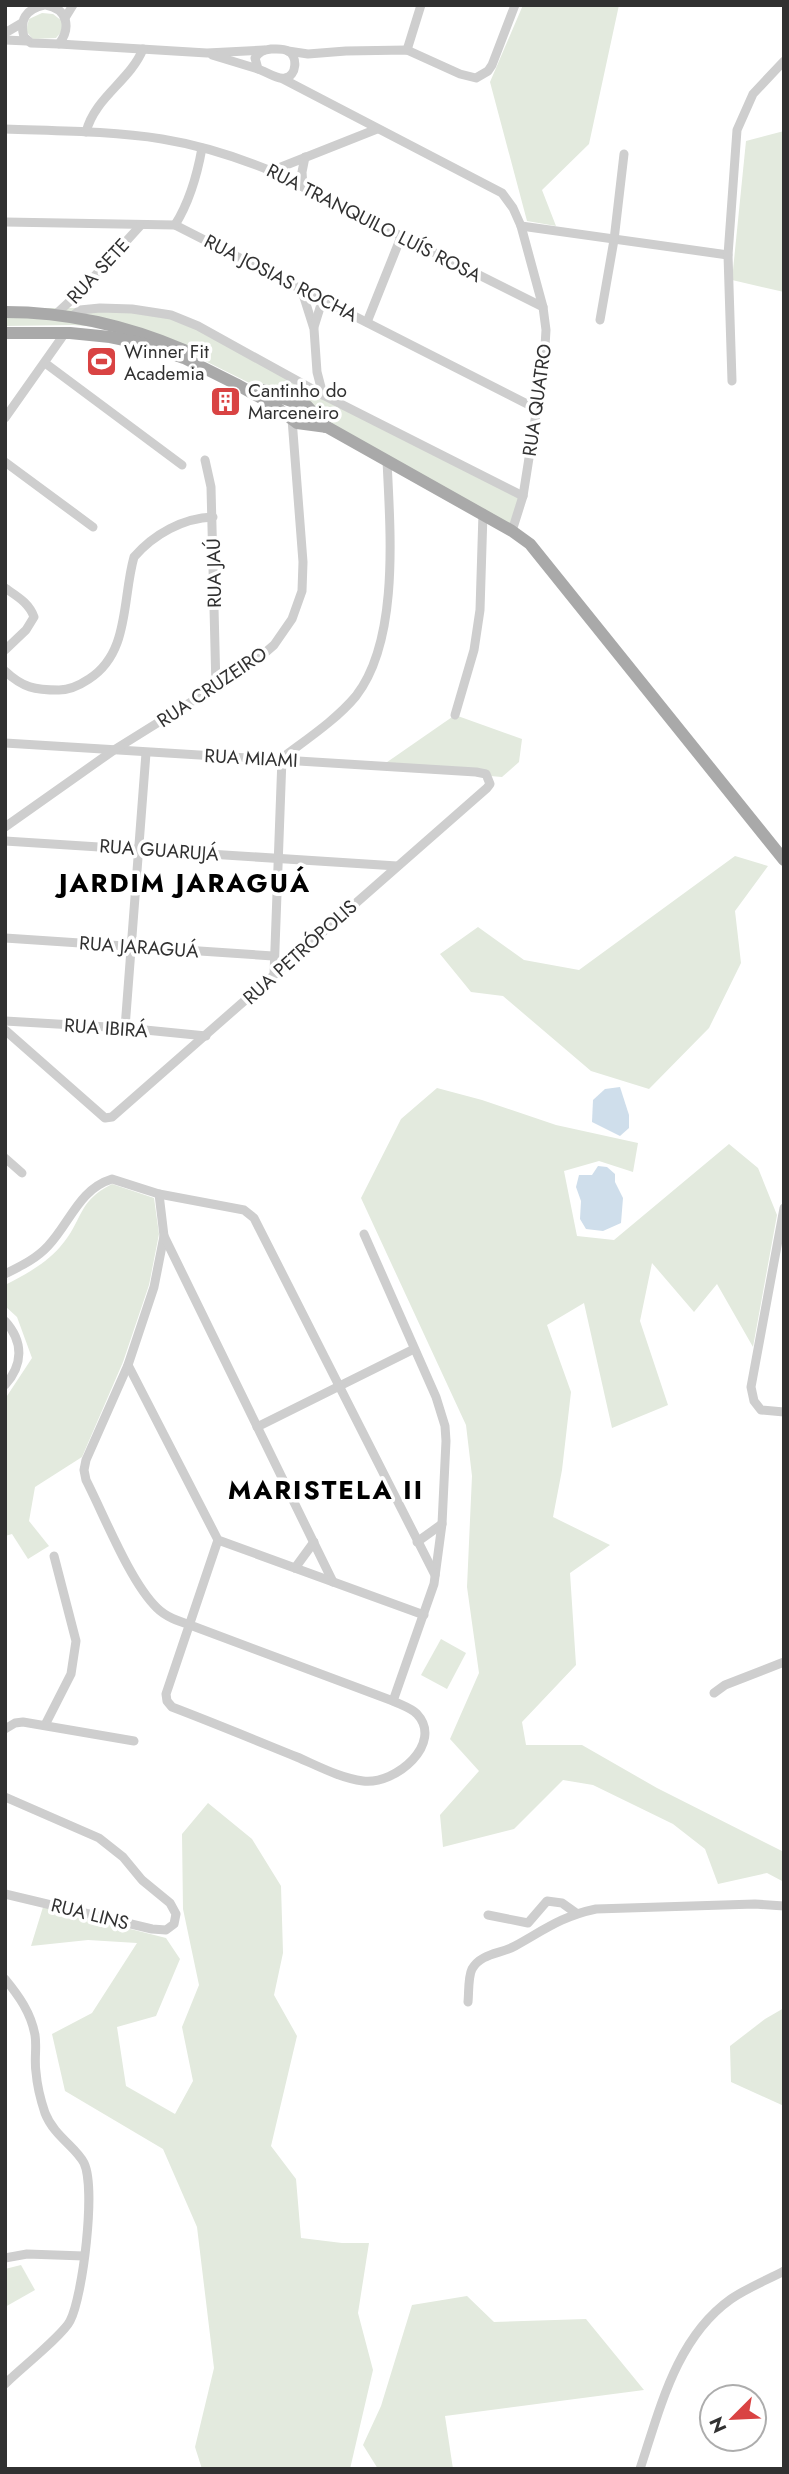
<svg xmlns="http://www.w3.org/2000/svg" width="789" height="2474" viewBox="0 0 789 2474" font-family="Jost,sans-serif">
  <style>
    .green { fill: #e3eade }
    .water { fill: #cfdeeb }
    .lines { fill: none; stroke-linecap: round; stroke-linejoin: round }
    .minor { stroke: #cecece; stroke-width: 9 }
    .major { stroke: #a9a9a9; stroke-width: 12 }
    .labels { text-anchor: middle; dominant-baseline: central; stroke-width: 7; stroke-linejoin: round; paint-order: stroke }
    .street-label { font-size: 19px; fill: #313131; stroke: #fff }
    .poi-label { font-size: 19px; fill: #313131; stroke: #fff; text-anchor: start }
    .district-label { font-size: 26px; font-weight: bold; letter-spacing: 2px; fill: #000; stroke: #fff }
  </style>
  <rect width="100%" height="100%" fill="#fff"/>
  <g class="green">
    <path d="M523,5H619L589,144L542,190L556,226L527,221L490,82Z"/>
    <path d="M42,13L53,14L62,21V31L56,38L33,39L26,31L29,19Z"/>
    <path d="M784,131V292L732,280L746,141Z"/>
    <path d="M5,308H84L171,315L520,498L512,528L288,402L187,352L112,328L73,325L5,326Z"/>
    <path d="M455,715L522,739L519,762L502,777L380,767Z"/>
    <path d="M735,856L768,866L735,911L741,963L709,1028L649,1089L591,1071L503,996L471,992L440,954L478,927L524,960L579,970Z"/>
    <path d="M437,1088L482,1100L556,1125L638,1143L633,1172L599,1161L564,1171L577,1236L614,1240L729,1144L758,1168L777,1215L753,1347L717,1284L694,1312L652,1263L640,1321L668,1405L612,1428L584,1303L547,1325L571,1392L562,1470L553,1517L610,1545L570,1573L576,1665L522,1722L526,1745H582L657,1788L784,1852V1882L767,1873L718,1884L705,1849L673,1824L593,1785L563,1780L514,1829L443,1847L440,1815L479,1771L450,1739L479,1673L467,1587L472,1476L466,1425L361,1198L401,1119Z"/>
    <path d="M112,1184L154,1198L159,1234L149,1285L123,1362L82,1457L35,1487L29,1521L49,1546L28,1559L12,1534L5,1536L7,1503L5,1399L32,1358L17,1317L5,1306V1285C25,1275 45,1264 60,1247C84,1220 76,1202 112,1184Z"/>
    <path d="M441,1639L466,1653L447,1689L421,1675Z"/>
    <path d="M208,1803L252,1839L281,1886L283,1953L274,1995L297,2036L271,2146L296,2179L301,2238L342,2243H369L358,2313L373,2370L350,2469H202L195,2447L214,2368L197,2227L163,2149L65,2091L52,2034L92,2013L137,1943L88,1940L31,1946L43,1907L166,1938L180,1959L156,2016L117,2027L126,2086L175,2114L193,2081L182,2027L199,1985L183,1909L182,1834Z"/>
    <path d="M784,2008V2106L731,2082L730,2046L765,2019Z"/>
    <path d="M21,2265L35,2290L5,2307V2269Z"/>
    <path d="M467,2296L494,2322L586,2319L644,2390L445,2416L453,2469H378L363,2445L381,2406L412,2305Z"/>
  </g>
  <g class="water">
    <path d="M620,1087L629,1115V1128L620,1136L592,1122L593,1100L605,1089Z"/>
    <path d="M598,1166L607,1167L615,1174V1182L623,1198L621,1223L603,1231L586,1229L580,1219L581,1201L576,1187L579,1175H592Z"/>
  </g>
  <g class="lines">
    <g class="minor">
      <path d="M44,5C26,9 19,20 24,37L31,43L59,44C71,28 68,9 46,5"/>
      <path d="M65,18L73,5"/>
      <path d="M5,33L22,23"/>
      <path d="M5,40L27,41"/>
      <path d="M59,44L207,53L264,50"/>
      <path d="M271,49C276,49 283,48 288,51C298,56 297,76 285,78C278,80 265,71 258,69L255,58C259,52 263,50 271,49Z"/>
      <path d="M407,50L421,5"/>
      <path d="M288,51L308,54L346,51L407,50L460,74L476,78L488,71L492,65L515,5"/>
      <path d="M212,55L258,69"/>
      <path d="M283,79L502,193L513,208L521,226L543,307L546,330L544,363L523,496L512,531"/>
      <path d="M5,129C57,131 111,131 162,139C199,145 237,157 271,171L543,307"/>
      <path d="M86,132C95,97 130,81 143,49"/>
      <path d="M271,171L377,129"/>
      <path d="M303,187L302,172L305,157"/>
      <path d="M5,222L175,225L537,409"/>
      <path d="M175,225C190,201 197,176 202,148"/>
      <path d="M521,226L728,255"/>
      <path d="M301,288L314,329L317,372L323,395"/>
      <path d="M55,315L82,290L140,226"/>
      <path d="M71,317L80,310L100,308L132,309L171,315L198,326L323,395L523,496"/>
      <path d="M600,320L614,240L624,154"/>
      <path d="M367,322L401,237"/>
      <path d="M314,327L323,298"/>
      <path d="M45,363L182,465"/>
      <path d="M732,381L728,255L737,130L753,94L784,61"/>
      <path d="M5,418L65,333"/>
      <path d="M205,460L211,487L216,688"/>
      <path d="M5,462L93,527"/>
      <path d="M5,588C18,597 29,603 34,617L26,630L5,650"/>
      <path d="M5,671C23,688 35,690 59,690C69,690 80,685 89,679C130,653 122,599 134,557C154,534 183,518 213,517"/>
      <path d="M455,715L474,650L480,610L483,513"/>
      <path d="M5,743L476,772L486,774L490,784L487,788L112,1117L105,1118L5,1030"/>
      <path d="M5,827L114,750L252,664L274,645L292,619L302,591L303,562L292,419L294,409L301,404"/>
      <path d="M5,841L397,866"/>
      <path d="M5,938L273,956"/>
      <path d="M274,975L282,758C307,739 336,720 356,696C400,639 390,529 387,460"/>
      <path d="M5,1021L125,1028L206,1036"/>
      <path d="M125,1028L146,753"/>
      <path d="M5,1158L22,1173"/>
      <path d="M159,1194L164,1236L154,1287L128,1365L86,1460L84,1470L86,1480C104,1515 130,1582 157,1608C166,1617 178,1621 190,1625L393,1701C401,1705 411,1708 417,1714C444,1743 396,1785 363,1781C340,1778 318,1766 297,1757C255,1740 214,1723 172,1707L167,1701L166,1694L218,1540"/>
      <path d="M784,1208L751,1387L754,1401L761,1410L784,1412"/>
      <path d="M364,1234L436,1397L445,1426L446,1441L442,1524L434,1584L393,1701"/>
      <path d="M164,1236L333,1582"/>
      <path d="M5,1274C21,1266 36,1259 48,1246C70,1223 79,1189 112,1179L159,1194L244,1210L254,1218L435,1575"/>
      <path d="M5,1321C24,1342 23,1365 5,1385"/>
      <path d="M128,1365L218,1540L424,1615"/>
      <path d="M257,1427L414,1349"/>
      <path d="M417,1542L442,1524"/>
      <path d="M295,1568L314,1542"/>
      <path d="M714,1693L725,1685L784,1662"/>
      <path d="M45,1725L71,1674L76,1641L54,1556"/>
      <path d="M5,1729L15,1723L23,1722L134,1741"/>
      <path d="M5,1797L99,1838L123,1857L142,1880L170,1903L176,1914L174,1924L166,1930L152,1929L5,1894"/>
      <path d="M488,1915L528,1923L547,1901L562,1903L576,1913"/>
      <path d="M5,1979C19,1996 31,2013 35,2035C37,2047 34,2060 36,2072C37,2085 41,2101 45,2113C54,2136 76,2147 84,2163C96,2188 83,2296 70,2321C63,2335 19,2370 5,2384"/>
      <path d="M468,2002C469,1992 468,1977 472,1969C481,1953 501,1954 515,1946C544,1930 562,1916 596,1909L755,1904L784,1906"/>
      <path d="M5,2258L27,2254L84,2256"/>
      <path d="M640,2469C660,2409 676,2338 731,2299C747,2288 767,2280 784,2271"/>
    </g>
    <g class="major">
      <path d="M5,312C67,312 128,326 184,350"/>
      <path d="M5,333H70L110,337L144,344L184,358L236,384L272,404L297,423L327,427L512,531L530,544L784,860"/>
      <path d="M263,390L276,396L307,406L326,427"/>
    </g>
  </g>
  <defs>
    <symbol id="stadium-square" viewBox="-11 -11 22 22"><rect x="-9" y="-9" width="18" height="18" rx="4" fill="#d94343" stroke="#fff"/><path d="M0-5a6.5 5 0 1 0 0 10a6.5 5 0 1 0 0-10ZM-3.5-1.8h7v3.6h-7Z" fill="#fff"/></symbol>
    <symbol id="building-square" viewBox="-11 -11 22 22"><rect x="-9" y="-9" width="18" height="18" rx="4" fill="#d94343" stroke="#fff"/><path d="M-4-6H4V6H1V3H-1V6H-4ZM-2.5-4.3h1.7v1.8h-1.7ZM.8-4.3h1.7v1.8H.8ZM-2.5-1h1.7V.8h-1.7ZM.8-1h1.7V.8H.8Z" fill="#fff"/></symbol>
  </defs>
  <g fill-rule="evenodd">
    <use href="#stadium-square" x="84" y="344" width="35" height="35"/>
    <use href="#building-square" x="208" y="384" width="35" height="35"/>
  </g>
  <g class="labels">
    <g class="street-label">
      <text transform="translate(374 223) rotate(27)">RUA TRANQUILO LUÍS ROSA</text>
      <text transform="translate(98 271) rotate(-47)">RUA SETE</text>
      <text transform="translate(281 278) rotate(27)">RUA JOSIAS ROCHA</text>
      <text transform="translate(537 400) rotate(-82)">RUA QUATRO</text>
      <text transform="translate(214 573) rotate(-91)">RUA JAÚ</text>
      <text transform="translate(212 687) rotate(-34)">RUA CRUZEIRO</text>
      <text transform="translate(251 758) rotate(3)">RUA MIAMI</text>
      <text transform="translate(159 850) rotate(4)">RUA GUARUJÁ</text>
      <text transform="translate(139 947) rotate(4)">RUA JARAGUÁ</text>
      <text transform="translate(300 952) rotate(-42)">RUA PETRÓPOLIS</text>
      <text transform="translate(106 1028) rotate(4)">RUA IBIRÁ</text>
      <text transform="translate(90 1914) rotate(14)">RUA LINS</text>
    </g>
    <g class="poi-label">
      <text x="124" y="351">Winner Fit<tspan x="124" dy="22">Academia</tspan></text>
      <text x="248" y="390">Cantinho do<tspan x="248" dy="22">Marceneiro</tspan></text>
    </g>
    <g class="district-label">
      <text x="185" y="883">JARDIM JARAGUÁ</text>
      <text x="326" y="1490">MARISTELA II</text>
    </g>
  </g>
  <rect width="789" height="2474" fill="none" stroke="#313131" stroke-width="14"/>
  <g transform="translate(733 2418) rotate(246)"><circle r="33" fill="#ffffff" stroke="#adadad" stroke-width="2"/>
  <path d="M0-5L12 26L0 18L-12 26Z" fill="#d94343"/>
  <text y="-10" font-size="19" font-weight="bold" text-anchor="middle" fill="#313131">N</text>
  </g>
</svg>
